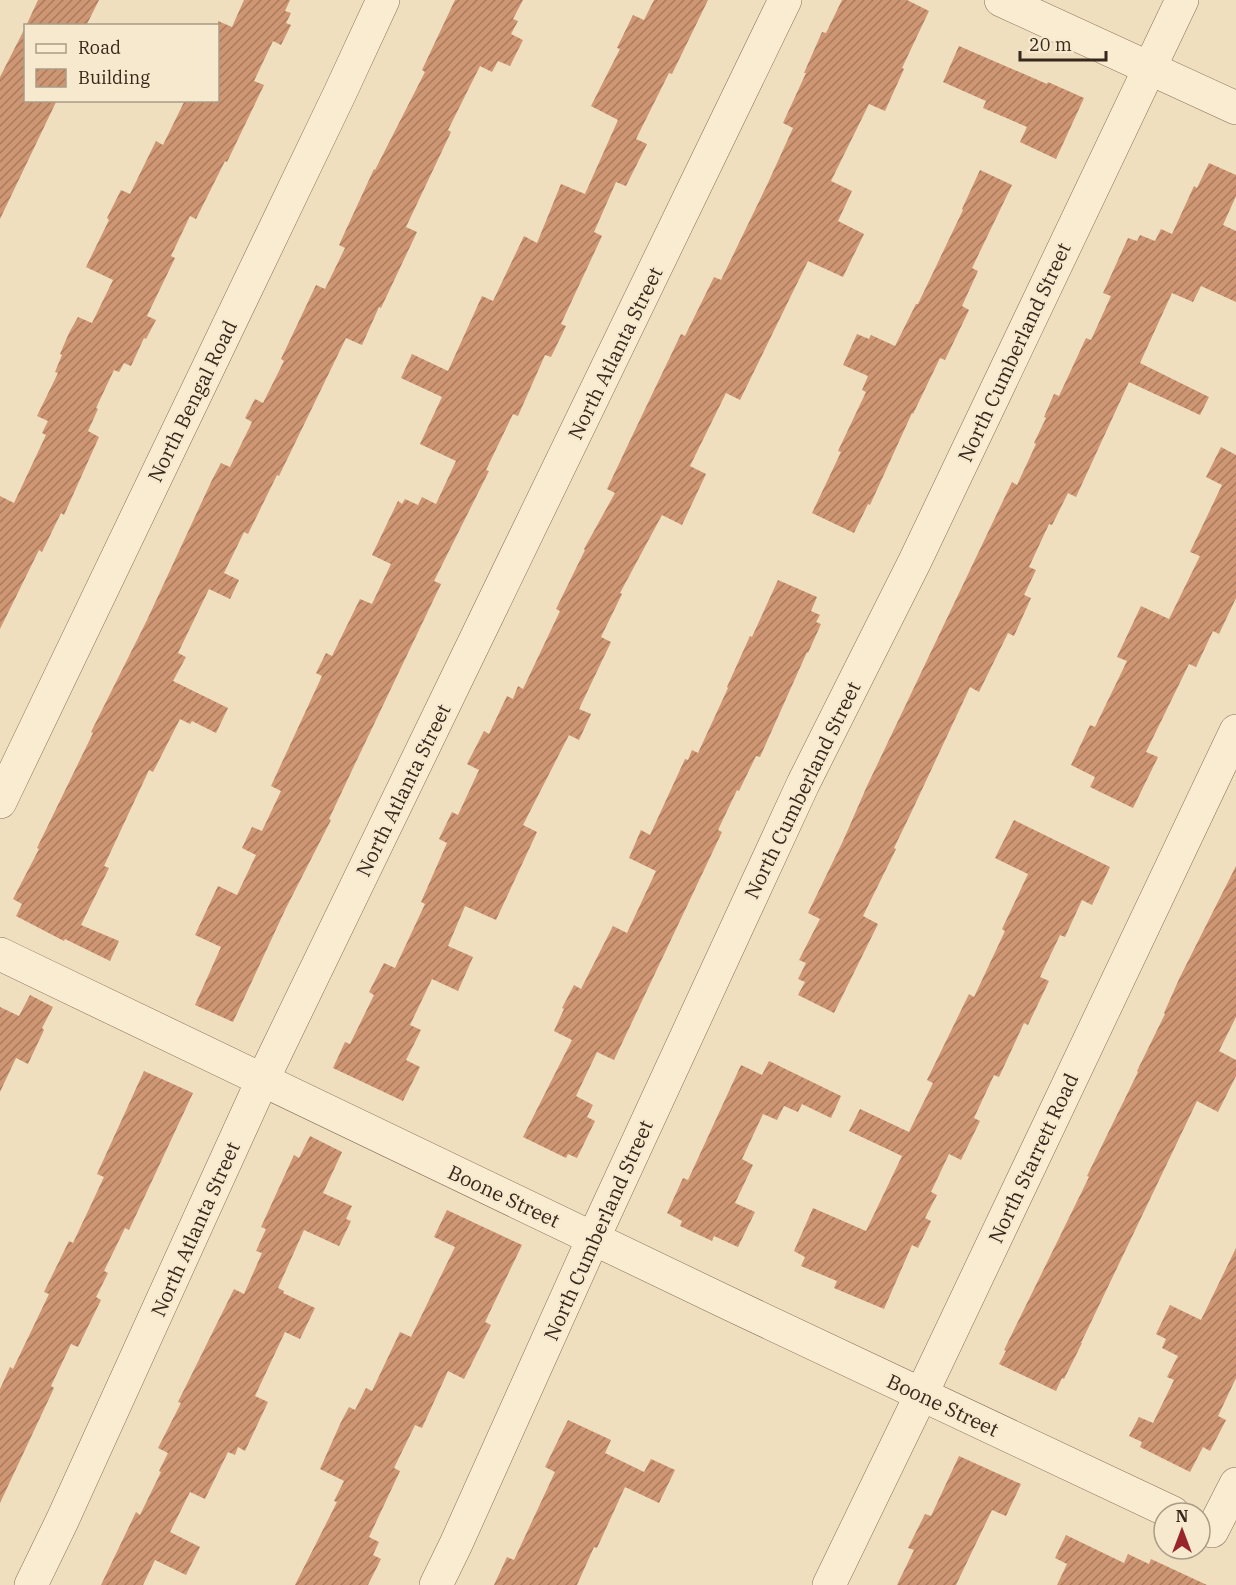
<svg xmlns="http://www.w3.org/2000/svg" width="1236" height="1585" viewBox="0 0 1236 1585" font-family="'IBM Plex Serif',serif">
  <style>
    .building { fill: url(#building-hatch) }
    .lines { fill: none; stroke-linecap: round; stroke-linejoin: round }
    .minor-casing { stroke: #876f57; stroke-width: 34 }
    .minor { stroke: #f9ecd1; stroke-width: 33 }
    .labels { text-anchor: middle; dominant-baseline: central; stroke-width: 4.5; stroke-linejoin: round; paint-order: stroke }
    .street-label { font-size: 20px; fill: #36281c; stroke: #f6e9ce }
  </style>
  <defs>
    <pattern id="building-hatch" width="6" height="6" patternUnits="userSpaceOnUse" patternTransform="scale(1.5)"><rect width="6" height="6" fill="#ce9673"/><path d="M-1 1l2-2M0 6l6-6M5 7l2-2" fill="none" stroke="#a87a5e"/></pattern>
  </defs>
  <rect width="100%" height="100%" fill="#efdfbe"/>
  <g class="building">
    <path d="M38,0H99L86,26H26Z"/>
    <path d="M244,0H290L285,11L291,13L286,23L291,25L281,45L273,41L254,81L264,85L227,162L225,161L196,219L190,216L171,256L175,258L147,316L156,320L146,339L144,338L131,366L124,363L119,372L114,370L96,408L98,409L88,431L99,437L64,515L61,513L42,552L39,550L0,629V496L14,503L46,435L42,433L48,421L37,416L58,373L55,372L62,355L60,354L69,333L78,317L92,323L113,280L86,267L109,220L107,218L121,190L130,194L156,141L163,145L185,100H218V21L232,27Z"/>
    <path d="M455,0H523L513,19L518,21L511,34L523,40L510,66L498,61L492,72L480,66L448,130L451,132L406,227L417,232L381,308L379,307L362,345L346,338L279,476L277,475L248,534L244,532L224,573L239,580L230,599L209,589L178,653L186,657L173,681L228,708L216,733L192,721L190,724L180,719L153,772L149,770L104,866L109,868L81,925L119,941L110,961L65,939L64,941L16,916L22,904L13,899L39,849L37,848L93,733L91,732L147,620L212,480L221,463L230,467L252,422L245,418L255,399L263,403L284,361L281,359L316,285L325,289L345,248L339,245L374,169L375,170L425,72L422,70Z"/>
    <path d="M654,0H708L672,74L669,73L636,139L647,144L626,186L616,182L594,232L602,236L561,324L566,326L551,357L545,355L518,416L513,414L486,470L489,471L434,581L441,584L354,766L329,819L331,820L286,908L233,1022L195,1005L221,947L195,935L218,886L237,895L256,855L242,848L252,827L262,831L281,791L271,786L322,676L316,673L326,653L332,656L360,599L372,604L391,564L372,555L398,501L402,504L405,499L418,505L422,497L436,504L456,461L420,444L442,397L401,378L412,354L448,371L482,296L493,301L524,236L537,243L561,184L585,194L618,120L591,106L620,49L617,48L633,15L644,20Z"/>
    <path d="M842,0H907L929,11L902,68L904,69L885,111L869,104L831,181L852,191L838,221L864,234L843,277L808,261L740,400L726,393L690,466L706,474L682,525L662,515L620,593L622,594L601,637L611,642L579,709L591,714L579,740L569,735L523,825L537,832L496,920L465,906L448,946L473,957L458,991L432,979L410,1025L421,1030L406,1060L420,1067L403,1101L333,1068L345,1042L350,1044L374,995L369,992L384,963L395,968L425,904L421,902L447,843L439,839L452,812L458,815L479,770L467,764L484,731L489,734L507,696L513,699L518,686L523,689L560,611L556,609L585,550L584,549L615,493L607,489L635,430L681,334L685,336L714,277L721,280L767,185L793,128L783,123L806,73H804L822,32L826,33Z"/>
    <path d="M26,26V100H57L0,219V77Z"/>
    <path d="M959,46L1047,84L1048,82L1084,98L1056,159L1020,142L1027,127L983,108L986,101L943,82Z"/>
    <path d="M1209,163L1236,175V196L1223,225L1236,231V302L1201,286L1193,302L1172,293L1140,363L1209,397L1200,415L1129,382L1076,497L1068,493L1052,525L1049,524L1029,567L1036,570L1024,595L1031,598L1014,636L1008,633L979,692L970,687L910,815L894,848L896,849L863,916L878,924L834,1013L798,995L805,982L798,979L806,963L799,960L820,919L808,913L843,841L867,786L1012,482L1017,485L1036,444L1034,443L1046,418L1044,417L1054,394L1059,396L1086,338L1091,340L1111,296L1103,293L1128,238L1137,241L1140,235L1155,241L1161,229L1172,234L1194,186L1197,188Z"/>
    <path d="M980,170L1012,185L972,268L978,271L962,306L969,310L945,360L940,358L913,414L912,413L870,505L868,504L854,533L812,513L841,452L838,451L866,392L862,390L868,376L843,365L857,334L869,339L871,335L895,346L916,304H918L963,210L962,209Z"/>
    <path d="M1221,447L1236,455V598L1219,634L1213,631L1196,667L1189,664L1146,752L1158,757L1133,808L1090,787L1095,777L1071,765L1090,725L1095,727L1127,661L1117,657L1141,606L1169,619L1200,556L1190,552L1222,485L1206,477Z"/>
    <path d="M778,580L817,597L811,611L820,615L816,622L821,624L808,653L807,652L760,757L756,756L739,791L737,790L718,830L722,832L614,1060L597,1052L576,1096L593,1105L587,1117L595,1121L577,1158L568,1154L566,1158L523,1137L572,1040L554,1031L564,1009L562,1008L574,985L581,989L613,926L627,933L656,871L629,858L641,830L650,835L685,759L688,760L692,750L698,753L728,688L727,687L750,636L752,637Z"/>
    <path d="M1014,820L1110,867L1092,905L1082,900L1065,937L1060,935L1040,977L1049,981L1028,1025L1024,1023L999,1077L994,1075L974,1118L980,1121L961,1160L949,1154L931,1192L937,1195L925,1218L931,1221L918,1248L912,1245L884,1309L834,1288L837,1281L801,1266L805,1257L794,1251L813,1208L866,1231L902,1156L849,1131L860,1109L909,1132L933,1083L927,1080L969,994L974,997L1005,931L1002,929L1028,874L995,858Z"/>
    <path d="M1236,866V1017L1219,1051L1236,1060V1076L1218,1112L1197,1101L1081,1343H1082L1064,1379L1062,1378L1056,1391L999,1364L1006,1351L1004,1350L1089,1177L1087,1176L1138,1072L1137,1071L1165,1014L1164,1013L1180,977Z"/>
    <path d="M30,995L53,1007L42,1028L44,1030L28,1064L16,1058L0,1092V1007L19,1016Z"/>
    <path d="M769,1061L841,1096L831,1118L802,1104L798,1112L784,1106L777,1120L763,1114L742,1159L753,1165L735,1203L755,1212L738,1247L714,1236L712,1241L680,1226L682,1221L667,1213L683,1178L688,1180L741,1065L762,1075Z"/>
    <path d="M144,1071L193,1093L129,1230L125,1228L104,1271L108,1273L96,1297L101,1300L78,1347L71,1344L51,1386L54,1388L0,1503V1389L10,1367L13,1369L49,1294L44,1292L69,1241L73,1243L104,1177L97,1174Z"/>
    <path d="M310,1136L342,1152L323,1193L352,1206L346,1219L351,1221L339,1246L304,1230L278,1288L284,1291L283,1293L315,1308L300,1339L285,1332L255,1396L268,1402L245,1451L238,1447L235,1455L228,1452L205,1499L190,1492L170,1532L200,1547L186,1575L155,1560L143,1585H101L136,1512L140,1515L161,1472L159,1471L168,1453L158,1448L181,1403L178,1402L234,1289L244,1294L262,1253L256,1251L266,1229L261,1227L294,1155L299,1158Z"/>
    <path d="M447,1210L522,1245L485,1322L491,1325L464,1379L448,1371L422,1428L415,1425L394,1468L400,1471L369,1537L379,1542L373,1555L381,1559L368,1585H295L337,1502L334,1501L344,1481L320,1469L341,1422L349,1407L355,1410L366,1388L372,1391L400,1332L411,1337L455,1247L434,1237Z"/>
    <path d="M1236,1248V1378L1218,1416L1226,1420L1210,1451L1203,1447L1190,1472L1140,1447L1142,1442L1129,1436L1139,1417L1153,1423L1174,1380L1167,1377L1178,1356L1162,1348L1166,1339L1156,1334L1170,1305L1201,1320Z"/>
    <path d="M568,1420L611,1440L605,1453L644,1472L651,1459L675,1470L659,1503L625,1487L597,1548L594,1547L577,1585H494L507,1557L514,1560L555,1472L545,1467Z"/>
    <path d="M959,1456L1021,1484L1006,1516L992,1510L956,1585H897L914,1550L908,1548L925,1514L931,1516Z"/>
    <path d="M1066,1535L1124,1563L1128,1554L1149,1564L1151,1559L1207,1585H1057L1067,1564L1055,1558Z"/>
  </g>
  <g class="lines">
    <defs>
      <g id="minor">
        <path d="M1001,0L1236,108"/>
        <path d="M0,802L340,93L383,0"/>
        <path d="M0,954C389,1143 781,1329 1173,1513"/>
        <path d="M1212,1531L1236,1484"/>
        <path d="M31,1585L62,1521L262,1081L785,0"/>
        <path d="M436,1585L456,1544L593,1239L803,784L915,561L1182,0"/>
        <path d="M829,1585L921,1395L1236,731"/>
      </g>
    </defs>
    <use href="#minor" class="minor-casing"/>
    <use href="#minor" class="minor"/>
  </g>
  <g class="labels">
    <g class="street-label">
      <text transform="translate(1014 352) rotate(-65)">North Cumberland Street</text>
      <text transform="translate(615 353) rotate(-64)">North Atlanta Street</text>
      <text transform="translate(192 401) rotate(-64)">North Bengal Road</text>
      <text transform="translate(403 790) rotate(-64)">North Atlanta Street</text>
      <text transform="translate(802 790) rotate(-64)">North Cumberland Street</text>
      <text transform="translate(1033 1158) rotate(-65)">North Starrett Road</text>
      <text transform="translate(504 1196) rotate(25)">Boone Street</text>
      <text transform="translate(195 1229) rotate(-66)">North Atlanta Street</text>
      <text transform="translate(598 1230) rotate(-66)">North Cumberland Street</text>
      <text transform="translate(943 1405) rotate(25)">Boone Street</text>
    </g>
  </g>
  <rect x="24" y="24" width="195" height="78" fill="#f6e9ce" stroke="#a99c87" stroke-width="1.5"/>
  <rect x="36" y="44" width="30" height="9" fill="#f9ecd1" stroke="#a99c87" stroke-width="1.5"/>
  <text x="78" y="54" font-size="18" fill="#36281c">Road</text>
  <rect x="36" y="69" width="30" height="18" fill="url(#building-hatch)" stroke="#a99c87" stroke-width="1.5"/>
  <text x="78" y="84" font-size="18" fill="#36281c">Building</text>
  <g transform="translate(1182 1531)"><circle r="28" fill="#f6e9ce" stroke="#a99c87" stroke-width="1.5"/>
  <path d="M0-4.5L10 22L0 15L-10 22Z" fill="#982529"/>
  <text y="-9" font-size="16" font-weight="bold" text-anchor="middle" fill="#36281c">N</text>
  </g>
  <path d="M1020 51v9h86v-9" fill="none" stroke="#36281c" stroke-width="3"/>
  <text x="1029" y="51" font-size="18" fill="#36281c" stroke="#f6e9ce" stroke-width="4.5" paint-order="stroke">20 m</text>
</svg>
